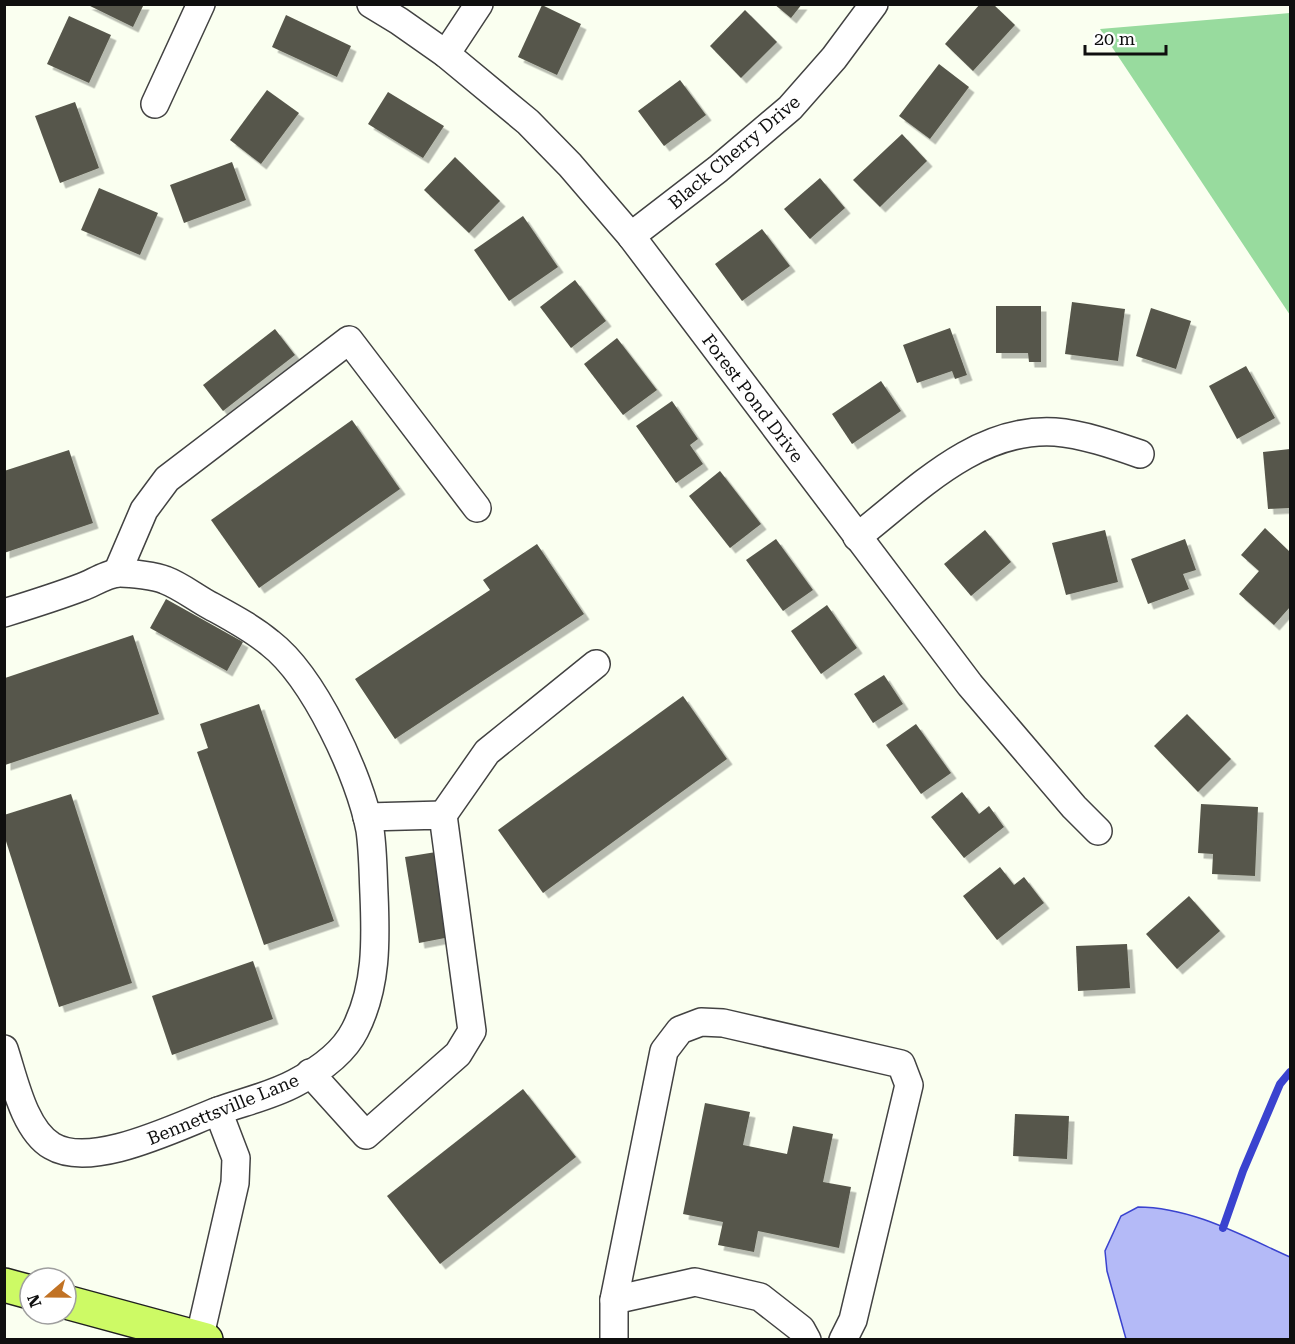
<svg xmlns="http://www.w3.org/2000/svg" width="1295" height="1344" viewBox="0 0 1295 1344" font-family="'Roboto Serif',serif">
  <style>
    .forest { fill: #98db9e }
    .water { fill: #b4baf7; stroke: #3a43cf; stroke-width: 1.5 }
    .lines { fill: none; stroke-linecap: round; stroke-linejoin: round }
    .stream { stroke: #3a43cf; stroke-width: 8 }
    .building { fill: #57574b; filter: url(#shadow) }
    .minor-casing { stroke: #424242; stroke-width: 30 }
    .major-casing { stroke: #202020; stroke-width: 36 }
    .minor { stroke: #fff; stroke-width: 27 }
    .major { stroke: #cdfa65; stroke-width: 33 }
    .labels { text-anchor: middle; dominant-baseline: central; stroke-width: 6; stroke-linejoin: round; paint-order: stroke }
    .street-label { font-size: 18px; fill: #0f0f0f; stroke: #fff }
  </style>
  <defs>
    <filter id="shadow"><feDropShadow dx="5.5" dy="5.5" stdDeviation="0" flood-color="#0004"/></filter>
  </defs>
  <rect width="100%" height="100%" fill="#fafff0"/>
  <path class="forest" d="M1290,13V315L1100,29Z"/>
  <path class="water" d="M1138,1207C1191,1207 1243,1236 1290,1257V1339H1126L1107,1271L1105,1251L1121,1216Z"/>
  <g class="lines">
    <path class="stream" d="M1223,1228L1243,1171L1280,1084L1290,1072"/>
  </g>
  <g class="building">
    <path d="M86,4H144L133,27Z"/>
    <path d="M774,4H802L791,18Z"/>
    <path d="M980,4H993L1015,25L973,71L945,44Z"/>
    <path d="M542,5L581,24L557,75L518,57Z"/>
    <path d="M745,10L777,42L741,78L710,46Z"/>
    <path d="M286,15L351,46L337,77L272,47Z"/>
    <path d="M69,16L111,35L89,83L47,64Z"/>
    <path d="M939,64L969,87L930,139L899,116Z"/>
    <path d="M680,80L706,115L664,146L638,111Z"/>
    <path d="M267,90L299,113L261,164L230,140Z"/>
    <path d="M388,92L444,126L423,158L368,124Z"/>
    <path d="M75,102L99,168L60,183L35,116Z"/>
    <path d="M902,134L927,161L880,207L853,180Z"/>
    <path d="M455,157L500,201L469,233L424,190Z"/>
    <path d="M232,162L246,200L184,223L170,185Z"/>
    <path d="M820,178L845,208L810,239L784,209Z"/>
    <path d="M99,188L158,213L140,255L81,230Z"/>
    <path d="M523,216L558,267L509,301L474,250Z"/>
    <path d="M762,229L790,266L742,301L715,264Z"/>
    <path d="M575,280L606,321L571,348L540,307Z"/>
    <path d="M1072,302L1125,309L1118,361L1065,354Z"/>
    <path d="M996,306H1041V362H1029L1028,353H996Z"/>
    <path d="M1151,308L1191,321L1176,369L1136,356Z"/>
    <path d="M950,328L967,375L955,379L952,371L917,383L903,345Z"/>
    <path d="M275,329L295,355L223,411L203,385Z"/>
    <path d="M617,338L657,390L623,415L584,364Z"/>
    <path d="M1246,366L1275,418L1237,439L1209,386Z"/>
    <path d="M881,381L901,411L852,444L832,414Z"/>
    <path d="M672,401L698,439L690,445L703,464L676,483L636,426Z"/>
    <path d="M352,420L400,489L259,588L211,520Z"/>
    <path d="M1290,449V508L1268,509L1263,452Z"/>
    <path d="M69,450L93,523L4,553V471Z"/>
    <path d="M720,471L761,524L730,548L689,496Z"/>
    <path d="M1265,528L1290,552V607L1274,625L1239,594L1259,571L1241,555Z"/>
    <path d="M985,530L1011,562L971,596L944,564Z"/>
    <path d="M1105,530L1118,582L1066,595L1052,543Z"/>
    <path d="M776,539L813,590L783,611L746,560Z"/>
    <path d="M1185,539L1196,570L1183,574L1189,589L1148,604L1131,559Z"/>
    <path d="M537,544L584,614L395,739L355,679L490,590L483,580Z"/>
    <path d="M166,599L243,642L227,671L150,628Z"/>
    <path d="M827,605L857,648L821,674L791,631Z"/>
    <path d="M133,635L159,714L5,765V678Z"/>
    <path d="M884,675L903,704L873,723L854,694Z"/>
    <path d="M683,696L727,759L543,893L498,830Z"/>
    <path d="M259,704L334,921L264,945L197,752L208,748L200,724Z"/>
    <path d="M1187,714L1231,759L1198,792L1154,746Z"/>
    <path d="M916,724L951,773L921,794L886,745Z"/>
    <path d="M962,792L979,814L989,806L1004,827L964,858L931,817Z"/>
    <path d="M71,794L132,983L59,1007L4,835V815Z"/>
    <path d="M1201,804L1258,807L1255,876L1212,874L1213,854L1198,853Z"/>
    <path d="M436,852L450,937L419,943L405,857Z"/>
    <path d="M1000,867L1014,885L1024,877L1044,903L997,940L963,896Z"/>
    <path d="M1189,896L1220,931L1177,969L1146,934Z"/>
    <path d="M1127,944L1130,988L1078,991L1076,946Z"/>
    <path d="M253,961L273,1019L172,1055L152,996Z"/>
    <path d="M523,1089L576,1157L440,1264L387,1196Z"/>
    <path d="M705,1103L750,1112L743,1145L787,1154L793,1126L833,1134L823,1182L851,1187L839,1248L758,1231L754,1252L718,1245L723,1222L683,1214Z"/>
    <path d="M1015,1114L1069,1116L1067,1159L1013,1156Z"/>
  </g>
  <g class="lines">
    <defs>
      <g id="minor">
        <path d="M371,4L399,21L446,54L528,122L570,165L631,236L970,685L1074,807L1098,831"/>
        <path d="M446,54L479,4"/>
        <path d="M155,104L201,4"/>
        <path d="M631,236L718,169L790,108L834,58L874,4"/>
        <path d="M857,537C915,492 976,427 1055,432C1082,434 1114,445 1140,454"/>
        <path d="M117,573L144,510L167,479L349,340L477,508"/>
        <path d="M4,613C30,605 56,597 82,587C93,583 108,573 120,573C130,573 156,576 165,580C181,586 196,598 211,606C231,617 252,628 270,643C314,677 360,776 370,830C373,851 373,873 374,894C376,941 377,987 355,1030C343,1054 318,1071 295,1083C271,1096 243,1102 218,1111C178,1126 92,1170 52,1146C24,1130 14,1079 4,1049"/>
        <path d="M443,815L487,752L596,664"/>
        <path d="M310,1073L366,1135L458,1054L472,1031L443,815L367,817"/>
        <path d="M614,1300L695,1282L760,1297L801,1329L807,1340"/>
        <path d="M199,1340L235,1183L236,1158L218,1111"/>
        <path d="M614,1340V1300L664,1051L680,1030L701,1022L723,1023L901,1064L909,1085L853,1320L843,1340"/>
      </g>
      <g id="major">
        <path d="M4,1285L30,1292"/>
        <path d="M66,1302L206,1340"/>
      </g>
    </defs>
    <use href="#minor" class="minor-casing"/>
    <use href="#major" class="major-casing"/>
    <use href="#minor" class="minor"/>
    <use href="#major" class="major"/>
  </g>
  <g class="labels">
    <g class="street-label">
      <text transform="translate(734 152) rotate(-40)">Black Cherry Drive</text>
      <text transform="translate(753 398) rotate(53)">Forest Pond Drive</text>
      <text transform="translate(223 1109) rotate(-22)">Bennettsville Lane</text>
    </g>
  </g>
  <rect width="1295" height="1344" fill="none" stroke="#0f0f0f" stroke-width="12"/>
  <g transform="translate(48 1296) rotate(250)"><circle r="28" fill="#ffffff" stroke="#9f9f9f" stroke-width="1.5"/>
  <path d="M0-4.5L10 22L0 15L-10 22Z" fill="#c17224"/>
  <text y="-9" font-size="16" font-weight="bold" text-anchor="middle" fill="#0f0f0f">N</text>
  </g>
  <path d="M1085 45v9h81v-9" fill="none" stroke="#0f0f0f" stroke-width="3"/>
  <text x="1094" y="45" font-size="18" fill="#0f0f0f" stroke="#ffffff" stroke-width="4.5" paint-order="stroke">20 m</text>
</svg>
